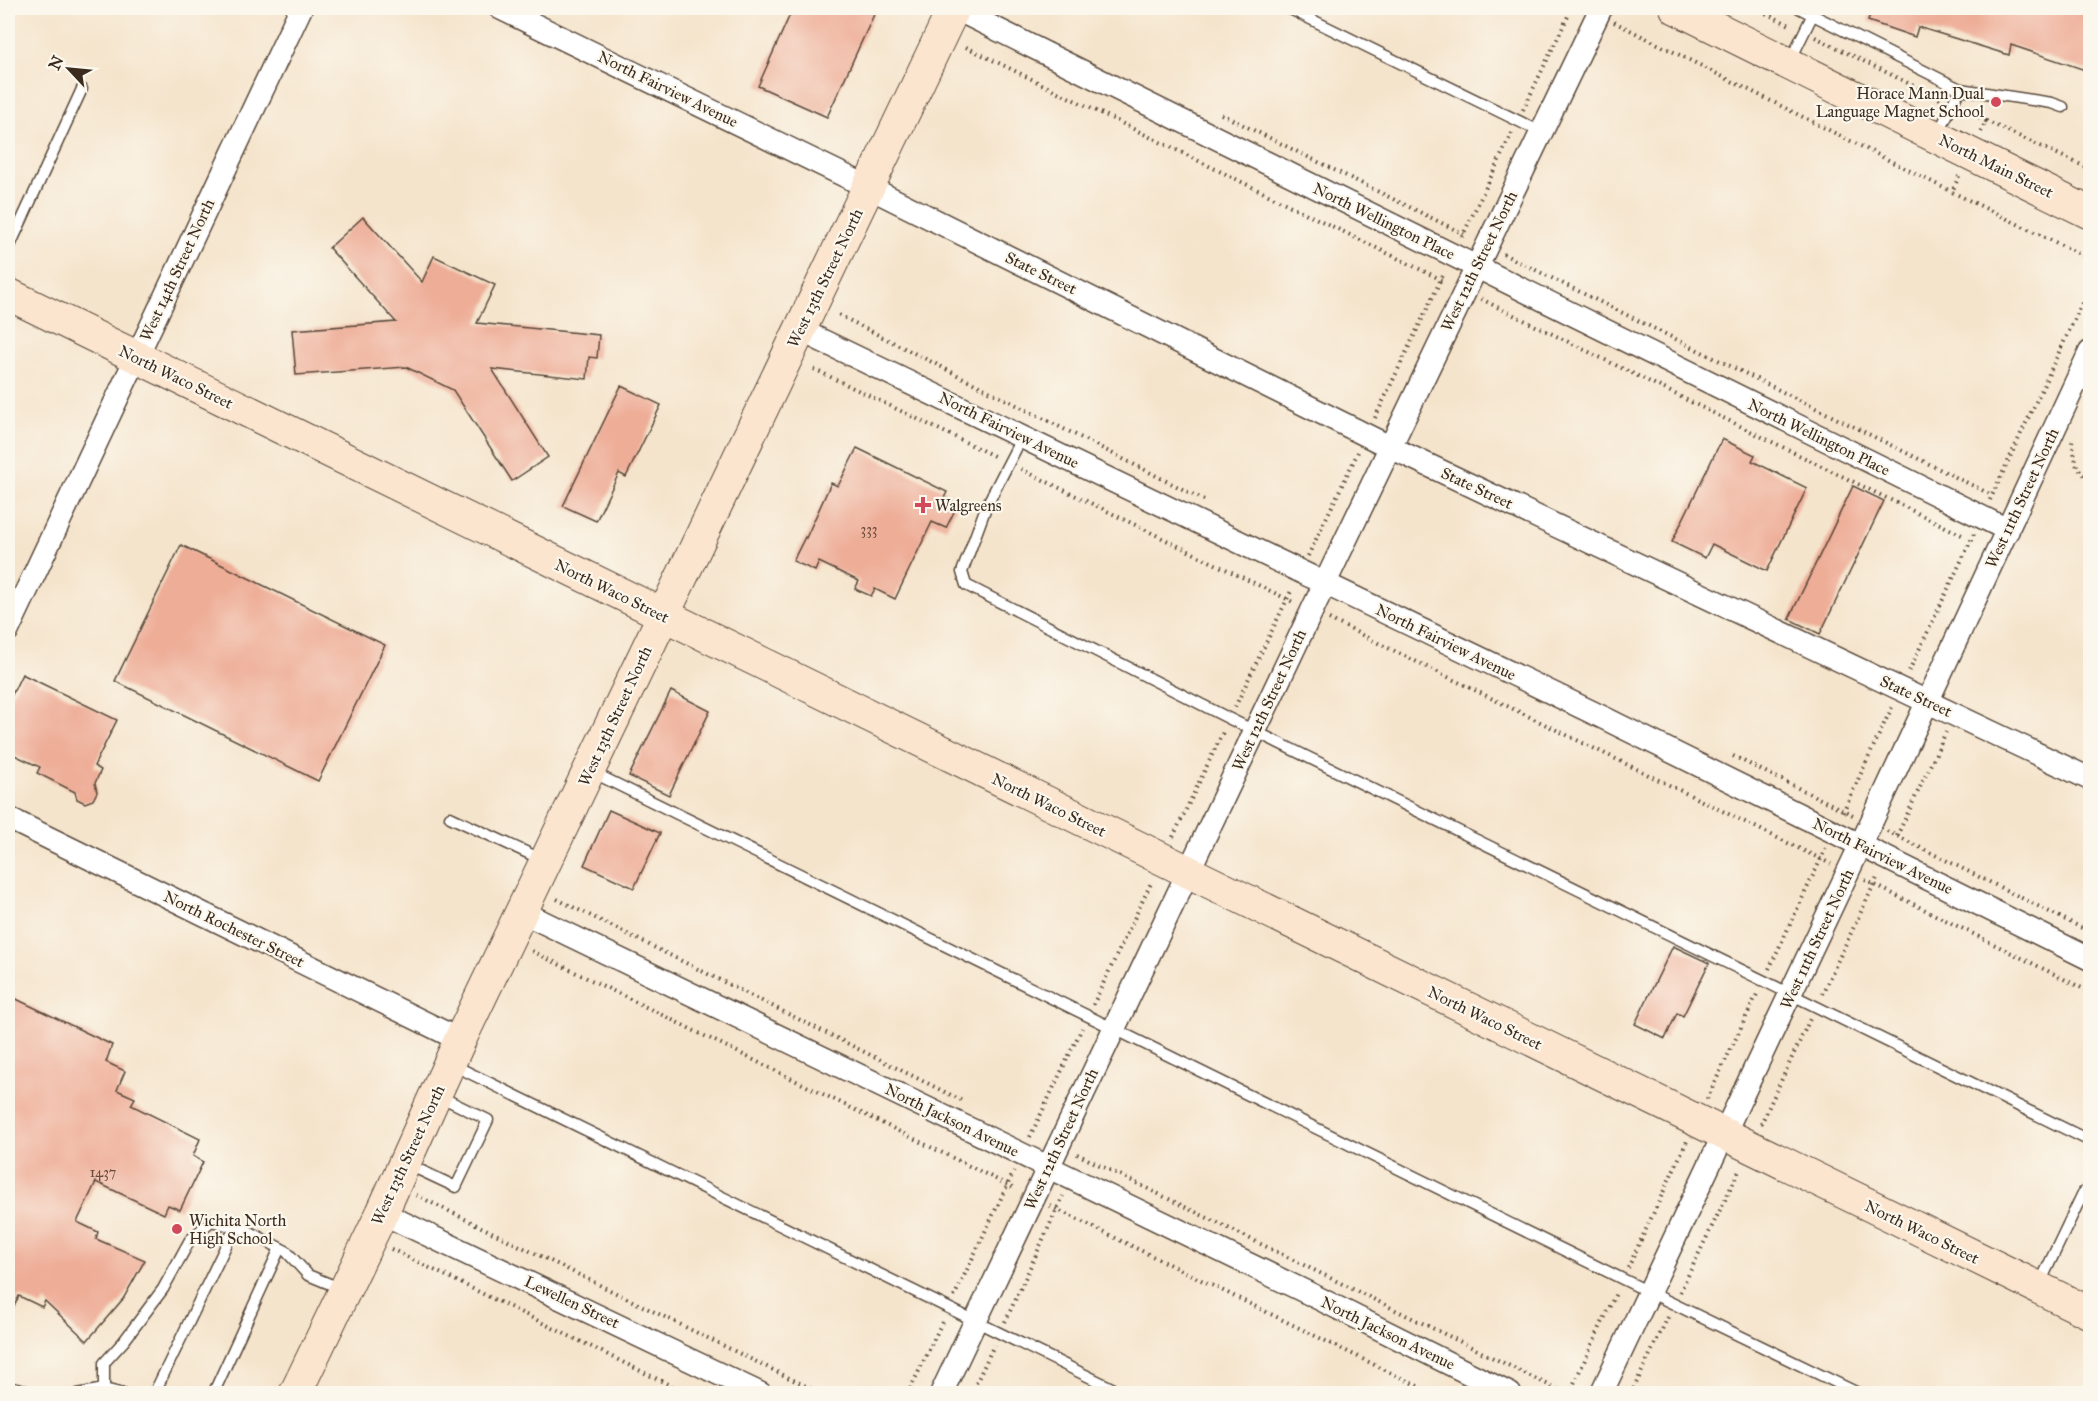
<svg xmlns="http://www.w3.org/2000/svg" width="2098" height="1401" viewBox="0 0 2098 1401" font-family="'IM FELL Great Primer',serif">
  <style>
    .building { fill: #eead97 }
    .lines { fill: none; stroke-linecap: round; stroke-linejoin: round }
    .lane-casing { stroke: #574638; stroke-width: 13 }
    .street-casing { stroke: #574638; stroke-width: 25 }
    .secondary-casing { stroke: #574638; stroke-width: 34 }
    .path { stroke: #574638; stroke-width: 4; stroke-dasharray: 1.5 4.5; stroke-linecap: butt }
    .lane { stroke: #fff; stroke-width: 10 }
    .street { stroke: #fff; stroke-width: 22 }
    .secondary { stroke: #fbe5cf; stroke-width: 32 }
    .poi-dot { fill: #d1495b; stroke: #fbf7ec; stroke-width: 2 }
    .labels { text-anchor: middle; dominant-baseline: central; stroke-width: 4.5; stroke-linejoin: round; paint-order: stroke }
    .number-label { font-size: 14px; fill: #684b3c }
    .street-label { font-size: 16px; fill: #3b2a1e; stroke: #fbf7ec }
    .poi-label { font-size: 16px; fill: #3b2a1e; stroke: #fbf7ec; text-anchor: start }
  </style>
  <rect width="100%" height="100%" fill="#fbf7ec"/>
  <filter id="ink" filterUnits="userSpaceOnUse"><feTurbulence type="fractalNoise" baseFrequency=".0167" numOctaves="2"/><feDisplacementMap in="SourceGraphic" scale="12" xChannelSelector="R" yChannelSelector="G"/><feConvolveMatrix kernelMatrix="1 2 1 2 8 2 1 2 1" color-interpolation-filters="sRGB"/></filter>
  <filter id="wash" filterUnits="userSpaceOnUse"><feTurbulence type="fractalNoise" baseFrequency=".008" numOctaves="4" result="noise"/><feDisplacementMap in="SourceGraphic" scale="24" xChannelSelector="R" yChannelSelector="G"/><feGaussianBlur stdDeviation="1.35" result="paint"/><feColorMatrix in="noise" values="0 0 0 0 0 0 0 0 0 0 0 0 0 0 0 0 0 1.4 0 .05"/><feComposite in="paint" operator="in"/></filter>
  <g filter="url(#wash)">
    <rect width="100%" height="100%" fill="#f5e4cc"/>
    <g id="blocks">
      <g class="building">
        <path d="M793,8H877L827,117L758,86Z"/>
        <path d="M1872,8H2091V72L2011,45L2009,55L1918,27L1915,37L1868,21Z"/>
        <path d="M363,217L422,282L434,256L495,285L477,323L599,335L597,358L589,357L587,379L492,369L548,457L512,481L453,390L406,367L296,375L292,330L396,322L329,248Z"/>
        <path d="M621,386L661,405L626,477L619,473L596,521L563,506Z"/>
        <path d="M1722,439L1755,455L1752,461L1807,488L1767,571L1712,544L1705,558L1672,542Z"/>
        <path d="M857,448L947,492L944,498L958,504L946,528L932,522L895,599L875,589L871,596L855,589L859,581L819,562L815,571L793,561L805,537L806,538L831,483L838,486Z"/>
        <path d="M1853,486L1884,501L1820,634L1789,619Z"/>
        <path d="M181,545L385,645L318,781L115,681Z"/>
        <path d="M22,674L117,720L94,766L101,770L95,783L97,792L93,800L85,803L77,799L75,792L37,773L40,767L8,752V703Z"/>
        <path d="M671,691L710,711L669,795L629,776Z"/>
        <path d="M609,810L660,833L634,888L584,865Z"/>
        <path d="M1673,946L1709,963L1683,1016L1677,1013L1665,1039L1635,1024Z"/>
        <path d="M8,995L112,1045L106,1062L125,1071L117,1090L135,1098L131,1105L200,1139L193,1156L203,1162L180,1210L168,1205L164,1214L96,1182L77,1222L98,1232L96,1239L145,1260L123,1299L87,1341L45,1301L42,1307L19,1296L8,1318Z"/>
      </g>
    </g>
  </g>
  <g filter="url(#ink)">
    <use href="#blocks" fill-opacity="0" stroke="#574638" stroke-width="1.5"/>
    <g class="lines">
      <defs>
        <g id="lane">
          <path d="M1288,8L1541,132"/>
          <path d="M1799,8L1960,89"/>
          <path d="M1789,63L1813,14"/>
          <path d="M1938,134L1960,89L2052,103L2063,107"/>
          <path d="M8,250L82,89"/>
          <path d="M1022,437L986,507L962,572L966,585L1230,719L2090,1141"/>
          <path d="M592,772L1649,1292L1860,1394"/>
          <path d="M450,817L543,860"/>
          <path d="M451,1064L1124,1394"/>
          <path d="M407,1164L456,1187L488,1120L439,1096"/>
          <path d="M2039,1285L2083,1193L2090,1187"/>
          <path d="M8,1387L40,1394"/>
          <path d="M78,1394L104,1389"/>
          <path d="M124,1394L104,1389V1363L124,1341L163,1289L190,1240L211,1221L246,1230L280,1248L286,1251L308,1275L342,1289"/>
          <path d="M154,1394L235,1227"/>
          <path d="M213,1394L280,1248"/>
        </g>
        <g id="street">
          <path d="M500,8L868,187L1390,447L2090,779"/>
          <path d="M954,8L2008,530"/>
          <path d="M800,330L1604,718L2090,959"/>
          <path d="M8,630L301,8"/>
          <path d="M8,818L460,1040"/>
          <path d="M522,912L1310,1294L1510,1394"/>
          <path d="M382,1213L761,1394"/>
          <path d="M941,1394L1325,583L1601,8"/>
          <path d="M1601,1394L1871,823L2090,352"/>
        </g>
        <g id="secondary">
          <path d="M1676,8L2090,213"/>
          <path d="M8,294L2090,1313"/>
          <path d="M295,1394L382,1213L460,1040L954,8"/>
        </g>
      </defs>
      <use href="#lane" class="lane-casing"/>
      <use href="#street" class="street-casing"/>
      <use href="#secondary" class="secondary-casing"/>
      <g class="path">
        <path d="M1755,8L1792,26"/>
        <path d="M1614,22L1952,192"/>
        <path d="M1815,37L1940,99"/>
        <path d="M966,47L1442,280"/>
        <path d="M1523,110L1572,8"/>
        <path d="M1963,110L1986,121L1981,132"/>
        <path d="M1221,114L1464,234"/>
        <path d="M1986,121L2090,169"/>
        <path d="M1959,176L1952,192L2090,259"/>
        <path d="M1462,237L1512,133"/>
        <path d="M1503,254L1992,495"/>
        <path d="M1481,299L1964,536"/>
        <path d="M839,315L1208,502"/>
        <path d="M814,369L996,457"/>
        <path d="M1375,418L1444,273"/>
        <path d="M2072,441L2077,467L2090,481"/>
        <path d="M1021,469L1295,603"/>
        <path d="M1990,500L2090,286"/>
        <path d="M1308,556L1358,452"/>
        <path d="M1329,619L1831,864"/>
        <path d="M1909,671L1974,534"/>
        <path d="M1235,707L1292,589"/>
        <path d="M1733,756L1853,815"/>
        <path d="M1843,812L1892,707"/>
        <path d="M1887,831L2090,932"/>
        <path d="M1897,836L1946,732"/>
        <path d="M1173,837L1224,730"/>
        <path d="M1865,880L2090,992"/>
        <path d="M557,899L961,1100"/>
        <path d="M532,951L1016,1189"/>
        <path d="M1769,969L1826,848"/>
        <path d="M1822,994L1878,876"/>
        <path d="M1093,1005L1152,881"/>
        <path d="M1707,1099L1758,992"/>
        <path d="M1761,1124L1810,1019"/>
        <path d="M1030,1137L1082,1028"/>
        <path d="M1077,1154L1567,1394"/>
        <path d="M416,1195L822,1394"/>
        <path d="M1050,1206L1434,1394"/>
        <path d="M391,1249L688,1394"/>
        <path d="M1628,1268L1687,1141"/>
        <path d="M1680,1292L1740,1169"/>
        <path d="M954,1297L1014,1171"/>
        <path d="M1005,1322L1063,1196"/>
        <path d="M908,1394L943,1320"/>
        <path d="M971,1394L994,1345"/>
        <path d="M1569,1394L1617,1291"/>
        <path d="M1631,1394L1668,1317"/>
      </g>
      <use href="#lane" class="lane"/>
      <use href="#street" class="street"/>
      <use href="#secondary" class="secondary"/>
    </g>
  </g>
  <g class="poi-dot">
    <circle cx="1996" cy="102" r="6"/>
    <path d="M920 496h6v6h6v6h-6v6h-6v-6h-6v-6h6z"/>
    <circle cx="177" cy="1229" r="6"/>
  </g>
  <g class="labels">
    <g class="number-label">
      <text x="869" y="529">333</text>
      <text x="103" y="1172">1437</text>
    </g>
    <g class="street-label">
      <text transform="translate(668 89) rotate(26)">North Fairview Avenue</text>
      <text transform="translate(1996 166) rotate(26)">North Main Street</text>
      <text transform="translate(1384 221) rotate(26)">North Wellington Place</text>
      <text transform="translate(1479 261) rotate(-64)">West 12th Street North</text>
      <text transform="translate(177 270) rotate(-65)">West 14th Street North</text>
      <text transform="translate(1041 273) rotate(26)">State Street</text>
      <text transform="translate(825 278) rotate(-64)">West 13th Street North</text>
      <text transform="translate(176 377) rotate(26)">North Waco Street</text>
      <text transform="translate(1009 430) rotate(26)">North Fairview Avenue</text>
      <text transform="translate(1819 437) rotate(26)">North Wellington Place</text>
      <text transform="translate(1477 488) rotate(25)">State Street</text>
      <text transform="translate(2022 498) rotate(-65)">West 11th Street North</text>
      <text transform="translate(612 591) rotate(26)">North Waco Street</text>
      <text transform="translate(1446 642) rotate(26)">North Fairview Avenue</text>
      <text transform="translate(1916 696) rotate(25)">State Street</text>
      <text transform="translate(1269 700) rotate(-65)">West 12th Street North</text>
      <text transform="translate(615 716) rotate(-65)">West 13th Street North</text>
      <text transform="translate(1049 805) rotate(26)">North Waco Street</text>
      <text transform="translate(1883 856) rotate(26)">North Fairview Avenue</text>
      <text transform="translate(234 929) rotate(26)">North Rochester Street</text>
      <text transform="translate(1817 939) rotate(-65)">West 11th Street North</text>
      <text transform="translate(1485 1018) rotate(26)">North Waco Street</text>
      <text transform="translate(952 1120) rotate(26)">North Jackson Avenue</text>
      <text transform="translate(1061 1139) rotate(-65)">West 12th Street North</text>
      <text transform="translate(408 1155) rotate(-65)">West 13th Street North</text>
      <text transform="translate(1922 1232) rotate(26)">North Waco Street</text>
      <text transform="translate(572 1302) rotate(25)">Lewellen Street</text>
      <text transform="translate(1388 1333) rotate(26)">North Jackson Avenue</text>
    </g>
    <g class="poi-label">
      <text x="1984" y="93" text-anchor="end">Horace Mann Dual<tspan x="1984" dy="18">Language Magnet School</tspan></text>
      <text x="935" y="505">Walgreens</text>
      <text x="189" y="1220">Wichita North<tspan x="189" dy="18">High School</tspan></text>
    </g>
  </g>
  <rect width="2098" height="1401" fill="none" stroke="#fbf7ec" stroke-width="30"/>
  <g transform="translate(69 69) rotate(296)" stroke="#fbf7ec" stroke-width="4.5" paint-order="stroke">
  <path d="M0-4.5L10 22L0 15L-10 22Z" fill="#3b2a1e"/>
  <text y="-9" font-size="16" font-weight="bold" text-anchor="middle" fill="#3b2a1e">N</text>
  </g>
</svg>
